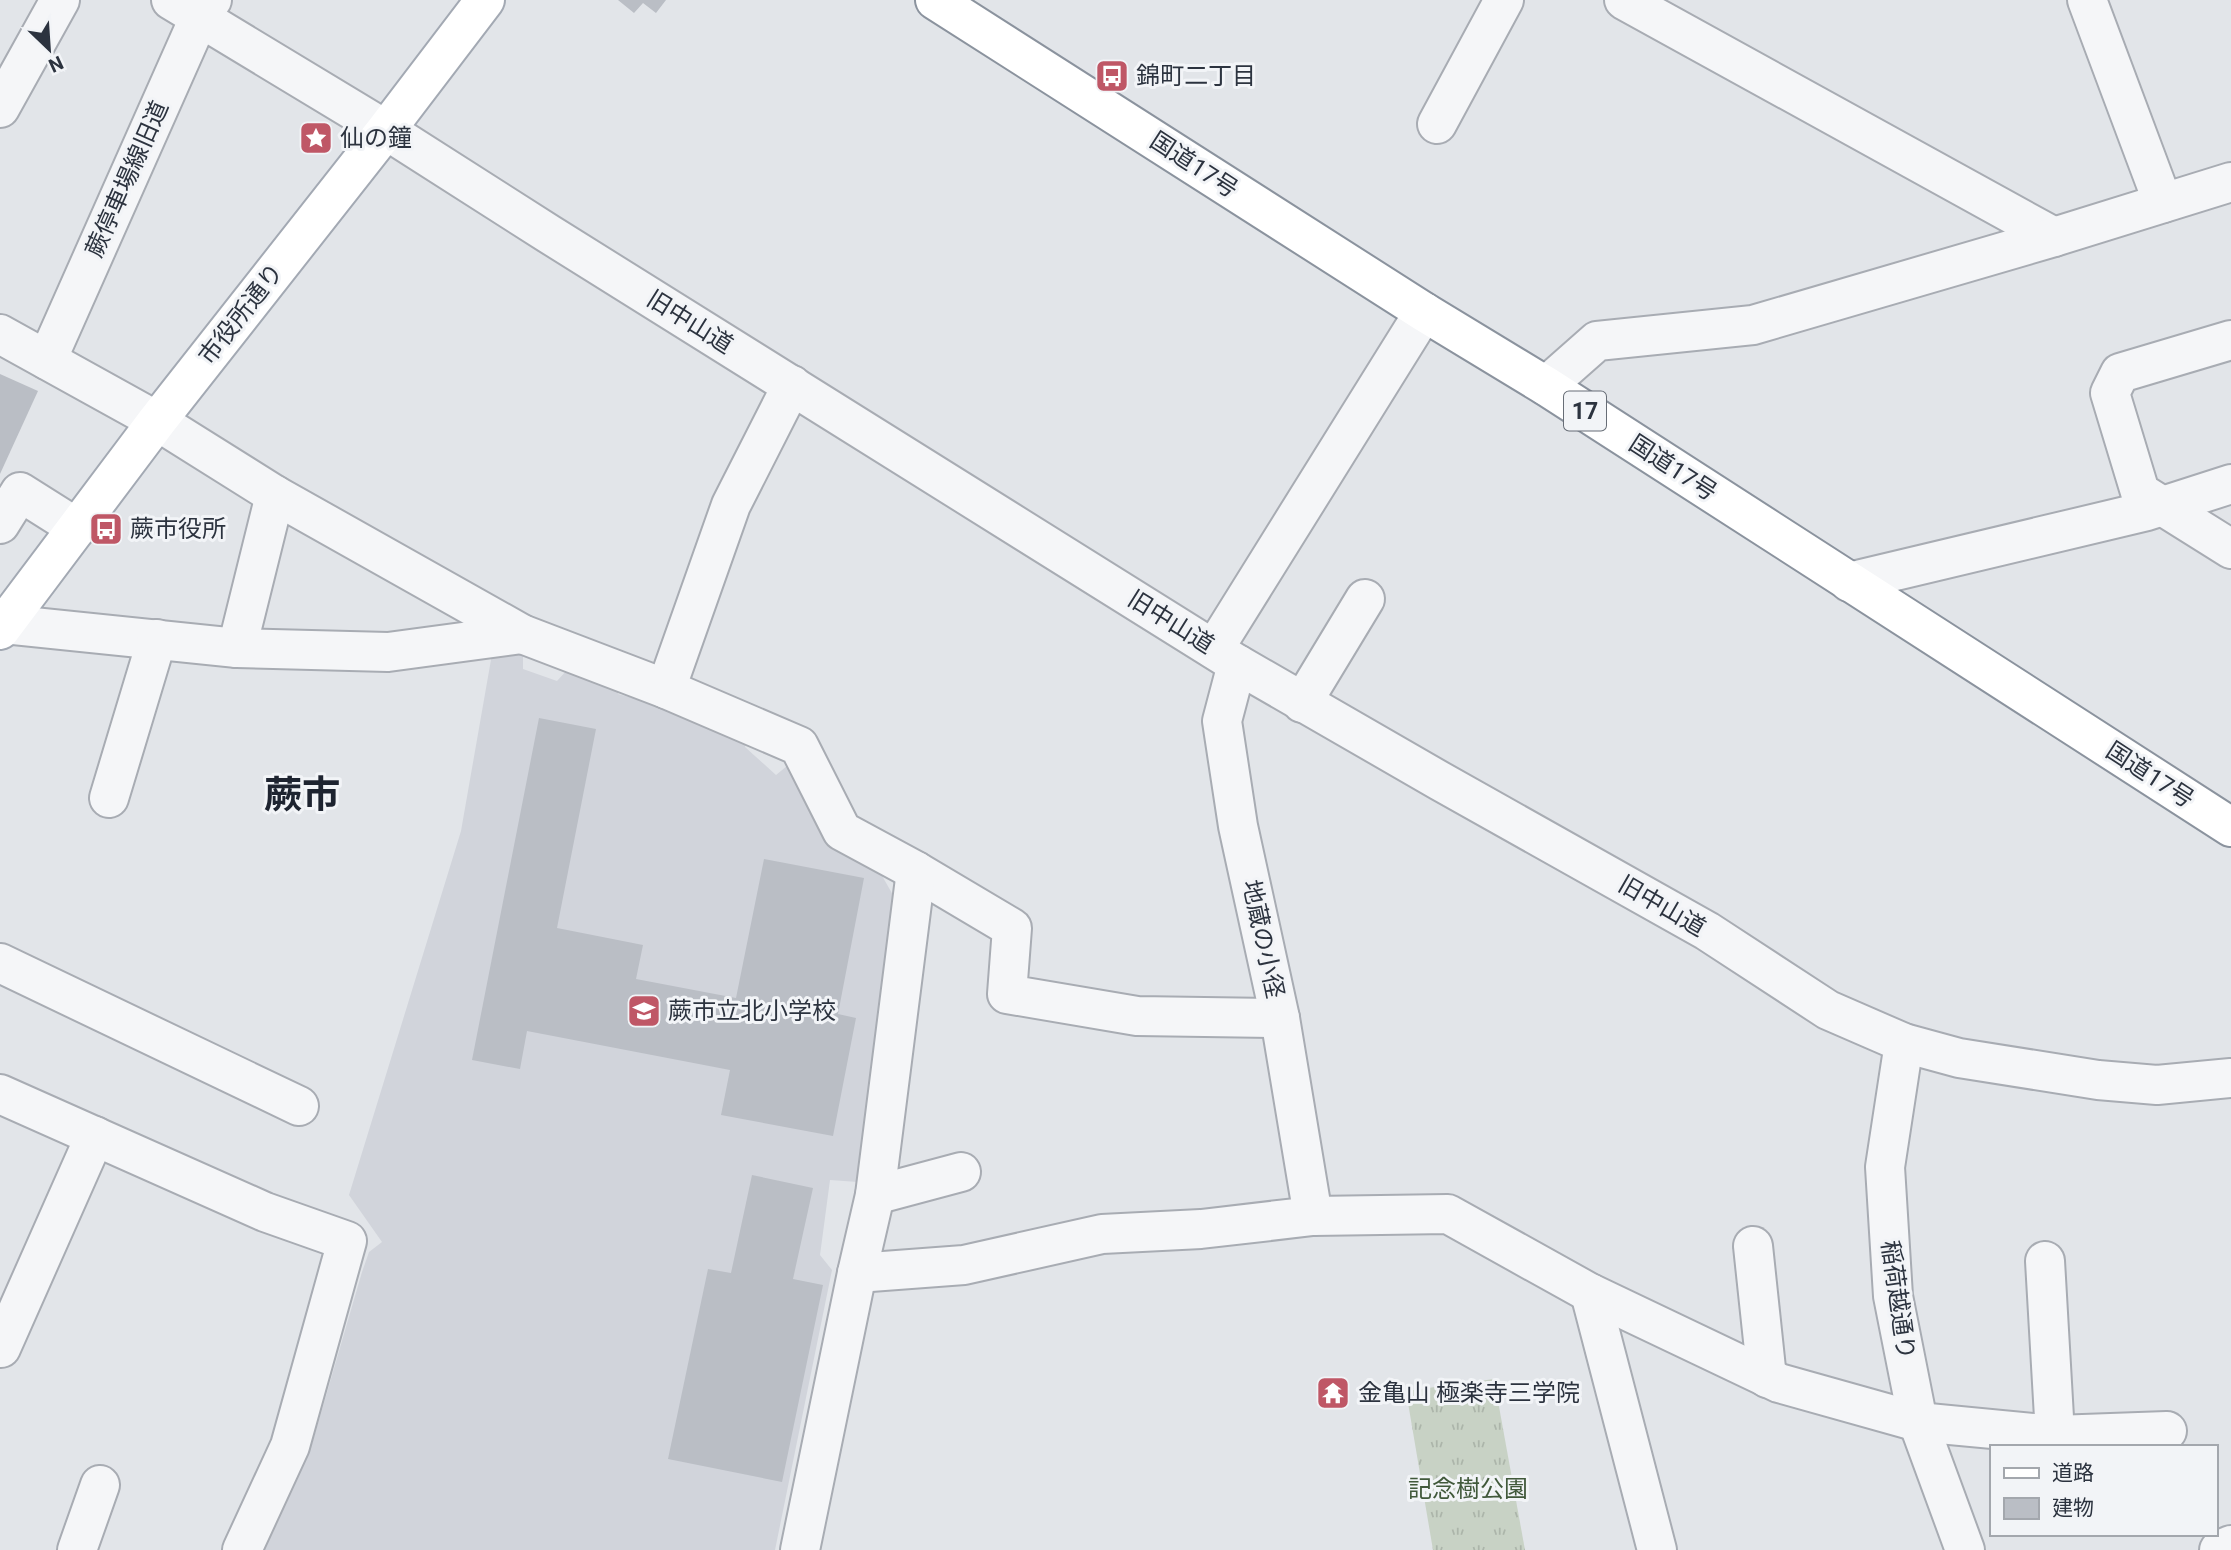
<svg xmlns="http://www.w3.org/2000/svg" width="2231" height="1550" viewBox="0 0 2231 1550" font-family="Roboto,'Noto Sans JP',sans-serif">
  <style>
    .built { fill: #d1d4db }
    .grass { fill: url(#grass-tufts) }
    .building { fill: #babec5 }
    .lines { fill: none; stroke-linecap: round; stroke-linejoin: round }
    .minor-casing { stroke: #a8acb3; stroke-width: 42 }
    .major-casing { stroke: #a3a9b3; stroke-width: 42 }
    .highway-casing { stroke: #8b939e; stroke-width: 42 }
    .minor { stroke: #f5f6f8; stroke-width: 38 }
    .major { stroke: #fff; stroke-width: 38 }
    .highway { stroke: #fff; stroke-width: 38 }
    .labels { text-anchor: middle; dominant-baseline: central; stroke-width: 6; stroke-linejoin: round; paint-order: stroke }
    .shield { fill: #f2f4f7; stroke: #676d76; stroke-width: 2 }
    .shield-label { font-size: 23px; font-weight: bold; fill: #2c333f }
    .poi-label { font-size: 24px; fill: #2c333f; stroke: #f2f4f7; text-anchor: start }
    .street-label { font-size: 24px; fill: #2c333f; stroke: #f2f4f7 }
    .park-label { font-size: 24px; fill: #41593b; stroke: #f2f4f7 }
    .town-label { font-size: 38px; font-weight: bold; fill: #1e2430; stroke: #f2f4f7 }
  </style>
  <defs>
    <pattern id="grass-tufts" width="24" height="20" patternUnits="userSpaceOnUse" patternTransform="scale(1.75)"><rect width="24" height="20" fill="#c8d2c5"/><path d="M3 7l-1-3M5 7V3M7 7l1-3M15 17l-1-3M17 17v-4M19 17l1-3" fill="none" stroke="#acb5aa"/></pattern>
  </defs>
  <rect width="100%" height="100%" fill="#e2e5e9"/>
  <path class="built" d="M509,649L523,655V669L557,681L567,670L620,688L618,694L640,700L643,693L748,734L745,747L776,775L787,766L826,842L881,874L897,902L858,1182L830,1180L820,1255L832,1270L775,1550H260L312,1444L362,1272L369,1252L382,1242L349,1195L461,831L492,654Z"/>
  <path class="grass" d="M1494,1379L1525,1550H1433L1406,1391Z"/>
  <g class="building">
    <path d="M618,0H666L656,13L643,3L634,13Z"/>
    <path d="M0,374L38,391L0,474Z"/>
    <path d="M539,718L596,729L557,928L643,945L636,979L736,998L764,859L864,878L838,1014L856,1018L833,1136L721,1115L730,1070L527,1031L520,1069L472,1060Z"/>
    <path d="M752,1175L813,1188L793,1279L823,1285L782,1482L668,1459L708,1269L731,1273Z"/>
  </g>
  <g class="lines">
    <defs>
      <g id="minor">
        <path d="M171,0L386,130L549,234L1237,664L1440,781L1707,931L1828,1010L1904,1043L1959,1058L2098,1080L2157,1085L2231,1078"/>
        <path d="M1624,0L2054,237"/>
        <path d="M2087,0L2163,203"/>
        <path d="M0,108L60,0"/>
        <path d="M1437,124L1504,0"/>
        <path d="M0,334L157,421L275,495L522,634L666,689L799,746L842,831L916,871L1012,928L1007,994L1137,1016L1280,1018"/>
        <path d="M2231,340L2120,373L2110,393L2140,492L2231,549"/>
        <path d="M47,360L199,18L212,0"/>
        <path d="M1546,386L1597,341L1753,325L2054,237L2231,182"/>
        <path d="M0,524L20,492L77,528"/>
        <path d="M1849,582L2147,511L2231,484"/>
        <path d="M4,624L237,648L388,652L522,634"/>
        <path d="M237,648L275,495"/>
        <path d="M1214,649L1424,312"/>
        <path d="M1237,664L1222,721L1238,826L1280,1018L1313,1216"/>
        <path d="M666,689L731,505L792,385"/>
        <path d="M1302,703L1365,599"/>
        <path d="M109,798L157,639"/>
        <path d="M0,963L299,1106"/>
        <path d="M1904,1043L1885,1167L1893,1296L1918,1422L1965,1550"/>
        <path d="M0,1094L265,1212L347,1241L290,1446L242,1550"/>
        <path d="M875,1195L961,1172"/>
        <path d="M1753,1246L1767,1378"/>
        <path d="M2045,1261L2055,1435"/>
        <path d="M857,1273L964,1265L1102,1234L1201,1229L1313,1216L1448,1214L1590,1293L1779,1383L1918,1422L2055,1435L2167,1431"/>
        <path d="M1590,1293L1657,1550"/>
        <path d="M1,1348L95,1136"/>
        <path d="M77,1550L100,1485"/>
        <path d="M800,1550L857,1273L875,1195L916,871"/>
        <path d="M2219,1550L2231,1545"/>
      </g>
      <path id="major" d="M0,630L157,421L386,130L485,0"/>
      <path id="highway" d="M935,0L1424,312L1546,386L2231,827"/>
    </defs>
    <use href="#minor" class="minor-casing"/>
    <use href="#major" class="major-casing"/>
    <use href="#highway" class="highway-casing"/>
    <use href="#minor" class="minor"/>
    <use href="#major" class="major"/>
    <use href="#highway" class="highway"/>
  </g>
  <defs>
    <symbol id="bus-square" viewBox="-11 -11 22 22"><rect x="-9" y="-9" width="18" height="18" rx="4" fill="#bf5766" stroke="#f2f4f7"/><path d="M-5-6H5V4H4V6H2V4H-2V6H-4V4H-5ZM-3.5-4V0h7V-4ZM-3.5 1.2v1.5H-2V1.2ZM2 1.2v1.5H3.5V1.2Z" fill="#fff"/></symbol>
    <symbol id="sight-square" viewBox="-11 -11 22 22"><rect x="-9" y="-9" width="18" height="18" rx="4" fill="#bf5766" stroke="#f2f4f7"/><path d="M0-6L1.8-2.2L6-1.7L2.9 1.2L3.7 5.4L0 3.3L-3.7 5.4L-2.9 1.2L-6-1.7L-1.8-2.2Z" fill="#fff"/></symbol>
    <symbol id="school-square" viewBox="-11 -11 22 22"><rect x="-9" y="-9" width="18" height="18" rx="4" fill="#bf5766" stroke="#f2f4f7"/><path d="M0-5L7-2L0 1L-7-2ZM-4 1L0 2.5L4 1V4Q0 6-4 4Z" fill="#fff"/></symbol>
    <symbol id="temple-square" viewBox="-11 -11 22 22"><rect x="-9" y="-9" width="18" height="18" rx="4" fill="#bf5766" stroke="#f2f4f7"/><path d="M0-6L5-2H3V0L6.5 2.5H4V6H1.5V3h-3V6H-4V2.5H-6.5L-3 0V-2H-5Z" fill="#fff"/></symbol>
  </defs>
  <g fill-rule="evenodd">
    <use href="#bus-square" x="1093" y="57" width="38" height="38"/>
    <use href="#sight-square" x="297" y="119" width="38" height="38"/>
    <use href="#bus-square" x="87" y="510" width="38" height="38"/>
    <use href="#school-square" x="625" y="992" width="38" height="38"/>
    <use href="#temple-square" x="1314" y="1374" width="38" height="38"/>
  </g>
  <g class="labels">
    <rect class="shield" x="1564" y="391.5" width="42" height="39" rx="5"/>
    <g class="shield-label">
      <text x="1585" y="411">17</text>
    </g>
    <g class="poi-label">
      <text x="1136" y="76">錦町二丁目</text>
      <text x="340" y="138">仙の鐘</text>
      <text x="130" y="529">蕨市役所</text>
      <text x="668" y="1011">蕨市立北小学校</text>
      <text x="1358" y="1393">金亀山 極楽寺三学院</text>
    </g>
    <g class="street-label">
      <text transform="translate(1194 165) rotate(33)">国道17号</text>
      <text transform="translate(127 179) rotate(-66)">蕨停車場線旧道</text>
      <text transform="translate(241 314) rotate(-52)">市役所通り</text>
      <text transform="translate(690 322) rotate(32)">旧中山道</text>
      <text transform="translate(1673 468) rotate(33)">国道17号</text>
      <text transform="translate(1171 622) rotate(32)">旧中山道</text>
      <text transform="translate(2150 775) rotate(33)">国道17号</text>
      <text transform="translate(1662 906) rotate(30)">旧中山道</text>
      <text transform="translate(1263 939) rotate(78)">地蔵の小径</text>
      <text transform="translate(1898 1300) rotate(82)">稲荷越通り</text>
    </g>
    <g class="park-label">
      <text x="1468" y="1489">記念樹公園</text>
    </g>
    <g class="town-label">
      <text x="302" y="795">蕨市</text>
    </g>
  </g>
  <rect x="1990" y="1445" width="228" height="91" fill="#f2f4f7" stroke="#a3a7ad" stroke-width="2"/>
  <rect x="2004" y="1468" width="35" height="10" fill="#ffffff" stroke="#a3a7ad" stroke-width="2"/>
  <text x="2052" y="1480" font-size="21" fill="#2c333f">道路</text>
  <rect x="2004" y="1498" width="35" height="21" fill="#babec5" stroke="#a3a7ad" stroke-width="2"/>
  <text x="2052" y="1515" font-size="21" fill="#2c333f">建物</text>
  <g transform="translate(49 49) rotate(155)" stroke="#f2f4f7" stroke-width="5" paint-order="stroke">
  <path d="M0-5L12 26L0 18L-12 26Z" fill="#2c333f"/>
  <text y="-10" font-size="19" font-weight="bold" text-anchor="middle" fill="#2c333f">N</text>
  </g>
</svg>
